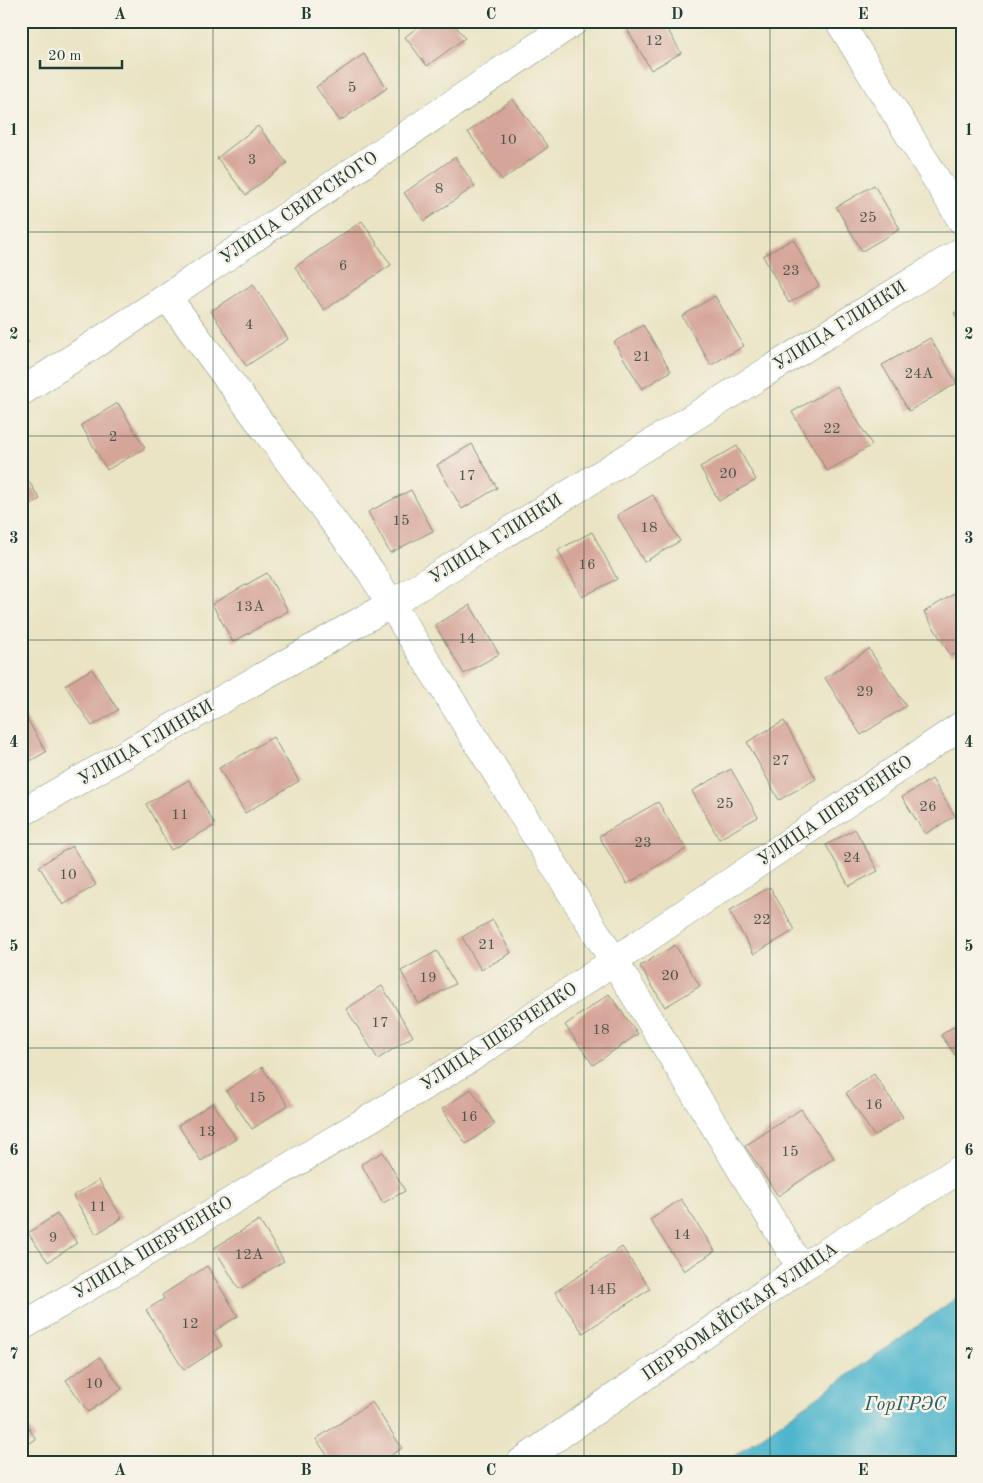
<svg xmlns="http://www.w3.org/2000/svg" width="983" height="1483" viewBox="0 0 983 1483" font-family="'Old Standard TT',serif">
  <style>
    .water { fill: #4eb5cd; stroke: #367980 }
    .building { fill: #d6a599 }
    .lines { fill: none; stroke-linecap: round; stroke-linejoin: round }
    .minor-casing { stroke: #84907c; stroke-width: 29 }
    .minor { stroke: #fff; stroke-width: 28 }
    .grid { fill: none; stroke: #1f3d34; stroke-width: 1; stroke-opacity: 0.55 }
    .labels { text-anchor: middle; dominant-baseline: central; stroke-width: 5; stroke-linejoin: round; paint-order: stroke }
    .number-label { font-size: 15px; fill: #4d574d }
    .street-label { font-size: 18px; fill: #1f3d34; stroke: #f7f3e8 }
    .water-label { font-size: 19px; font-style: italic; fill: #2b5b5a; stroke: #f7f3e8 }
    .neatline { fill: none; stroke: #1f3d34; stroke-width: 2 }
    .grid-label { font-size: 16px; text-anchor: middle; font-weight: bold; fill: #1f3d34 }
  </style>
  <rect width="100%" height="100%" fill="#f7f3e8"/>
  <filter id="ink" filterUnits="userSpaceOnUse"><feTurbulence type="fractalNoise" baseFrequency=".02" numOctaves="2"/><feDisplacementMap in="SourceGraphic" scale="10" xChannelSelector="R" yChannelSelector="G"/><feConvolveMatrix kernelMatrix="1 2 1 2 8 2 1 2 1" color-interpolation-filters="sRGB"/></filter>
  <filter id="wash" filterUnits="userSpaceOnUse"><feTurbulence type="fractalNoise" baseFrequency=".0096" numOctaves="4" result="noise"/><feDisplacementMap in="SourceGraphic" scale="20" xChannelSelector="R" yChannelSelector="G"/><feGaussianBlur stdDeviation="1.12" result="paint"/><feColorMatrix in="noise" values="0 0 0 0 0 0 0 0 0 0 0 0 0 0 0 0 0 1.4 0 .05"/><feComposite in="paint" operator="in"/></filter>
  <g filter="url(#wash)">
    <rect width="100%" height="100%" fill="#eae4c5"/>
    <path class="water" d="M962,1294V1462H728L730,1459Z"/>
    <g id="blocks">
      <g class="building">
        <path d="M425,21H452L465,38L427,66L405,37Z"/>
        <path d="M640,21H663L681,53L651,70L627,29Z"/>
        <path d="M364,54L387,88L340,121L316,87Z"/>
        <path d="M513,99L548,147L502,180L468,132Z"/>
        <path d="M258,126L287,163L246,195L217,158Z"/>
        <path d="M455,157L475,186L424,221L404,193Z"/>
        <path d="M874,185L900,229L862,251L836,207Z"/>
        <path d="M362,221L391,265L324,310L295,267Z"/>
        <path d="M793,239L819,286L789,303L763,256Z"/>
        <path d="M253,284L288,339L246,366L211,311Z"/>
        <path d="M715,296L744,346L711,365L682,316Z"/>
        <path d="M962,309V327L954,313Z"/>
        <path d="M643,325L671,371L642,389L614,342Z"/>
        <path d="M21,329L29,342L21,346Z"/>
        <path d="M930,338L957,383L909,411L882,365Z"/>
        <path d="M837,386L872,445L827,471L792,412Z"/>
        <path d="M118,403L145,448L107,470L81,425Z"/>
        <path d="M472,444L497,488L462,509L437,465Z"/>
        <path d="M737,446L756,480L719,501L700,467Z"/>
        <path d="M21,469L40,499L21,511Z"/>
        <path d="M411,490L433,531L390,553L368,512Z"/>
        <path d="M653,495L680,541L644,562L617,515Z"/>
        <path d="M592,532L617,579L582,597L558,550Z"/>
        <path d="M267,573L288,611L233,642L212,604Z"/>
        <path d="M962,589V650L951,656L924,612Z"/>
        <path d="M470,605L499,654L464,674L435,625Z"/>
        <path d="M869,649L906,706L861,735L825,678Z"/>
        <path d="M92,669L118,710L92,726L65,685Z"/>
        <path d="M21,708L46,752L21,766Z"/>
        <path d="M784,721L816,779L779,800L747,742Z"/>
        <path d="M273,737L299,781L245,813L219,768Z"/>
        <path d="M731,769L758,817L719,839L692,791Z"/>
        <path d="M932,779L955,816L925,834L902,797Z"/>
        <path d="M189,780L215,825L171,850L146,804Z"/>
        <path d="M658,802L686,849L627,884L599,836Z"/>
        <path d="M855,829L878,871L849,886L826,845Z"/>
        <path d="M72,846L96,885L63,905L39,866Z"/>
        <path d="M770,887L795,930L754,954L729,911Z"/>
        <path d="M493,920L511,953L481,970L462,937Z"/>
        <path d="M675,945L700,986L665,1007L640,966Z"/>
        <path d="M437,951L455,984L419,1004L401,971Z"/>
        <path d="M382,986L413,1036L378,1059L346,1009Z"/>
        <path d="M609,994L638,1034L593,1065L565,1025Z"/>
        <path d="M962,1021V1065L941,1035Z"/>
        <path d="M262,1067L288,1105L252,1129L226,1091Z"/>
        <path d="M874,1074L903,1117L874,1136L846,1093Z"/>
        <path d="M471,1089L495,1124L466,1144L442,1109Z"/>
        <path d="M213,1103L236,1139L201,1161L178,1125Z"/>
        <path d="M801,1109L834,1158L778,1196L745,1146Z"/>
        <path d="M383,1152L405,1191L383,1203L361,1164Z"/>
        <path d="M99,1180L122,1218L96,1234L73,1196Z"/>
        <path d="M681,1199L715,1251L684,1271L650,1220Z"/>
        <path d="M57,1214L77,1243L48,1262L28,1233Z"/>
        <path d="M259,1220L284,1261L239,1289L214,1248Z"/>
        <path d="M622,1247L650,1289L583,1333L555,1292Z"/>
        <path d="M207,1266L238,1316L213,1332L222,1346L184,1370L146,1310L164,1299L162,1295Z"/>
        <path d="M100,1357L122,1389L88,1412L66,1380Z"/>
        <path d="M372,1402L402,1448L382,1462H332L316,1439Z"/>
        <path d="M21,1417L36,1439L21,1449Z"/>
      </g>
    </g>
  </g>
  <g filter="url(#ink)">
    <use href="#blocks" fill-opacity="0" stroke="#84907c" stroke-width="1"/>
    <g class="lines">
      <defs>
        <g id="minor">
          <path d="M839,21L962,221"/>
          <path d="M167,297L371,572L614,961L801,1268"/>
          <path d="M21,392L167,297L575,21"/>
          <path d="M21,813L391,604L962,251"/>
          <path d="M21,1327L471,1058L962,725"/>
          <path d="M521,1462L801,1268L962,1168"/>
        </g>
      </defs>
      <use href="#minor" class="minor-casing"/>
      <use href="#minor" class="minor"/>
    </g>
  </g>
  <path class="grid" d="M213,21V1462M399,21V1462M584,21V1462M770,21V1462M21,232H962M21,436H962M21,640H962M21,844H962M21,1048H962M21,1252H962"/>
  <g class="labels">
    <g class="number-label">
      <text x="654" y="41">12</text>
      <text x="352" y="88">5</text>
      <text x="508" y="140">10</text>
      <text x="252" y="160">3</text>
      <text x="439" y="189">8</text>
      <text x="868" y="218">25</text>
      <text x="343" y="266">6</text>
      <text x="791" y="271">23</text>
      <text x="249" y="325">4</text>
      <text x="642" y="357">21</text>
      <text x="919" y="374">24А</text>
      <text x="832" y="429">22</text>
      <text x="113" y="437">2</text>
      <text x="728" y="474">20</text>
      <text x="467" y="476">17</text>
      <text x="401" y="521">15</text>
      <text x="649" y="528">18</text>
      <text x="587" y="565">16</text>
      <text x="250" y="607">13А</text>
      <text x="467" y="639">14</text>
      <text x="865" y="692">29</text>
      <text x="781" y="761">27</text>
      <text x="725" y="804">25</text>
      <text x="928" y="807">26</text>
      <text x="180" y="815">11</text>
      <text x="643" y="843">23</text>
      <text x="852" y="858">24</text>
      <text x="68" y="875">10</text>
      <text x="762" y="920">22</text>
      <text x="487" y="945">21</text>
      <text x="670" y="976">20</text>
      <text x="428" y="978">19</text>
      <text x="380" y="1023">17</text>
      <text x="601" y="1030">18</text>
      <text x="257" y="1098">15</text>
      <text x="874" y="1105">16</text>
      <text x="469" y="1117">16</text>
      <text x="207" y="1132">13</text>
      <text x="790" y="1152">15</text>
      <text x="98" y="1207">11</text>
      <text x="682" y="1235">14</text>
      <text x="53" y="1238">9</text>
      <text x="249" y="1255">12А</text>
      <text x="602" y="1290">14Б</text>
      <text x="190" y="1324">12</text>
      <text x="94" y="1384">10</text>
    </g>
    <g class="street-label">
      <text transform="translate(299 208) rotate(-34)">УЛИЦА СВИРСКОГО</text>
      <text transform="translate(840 326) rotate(-32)">УЛИЦА ГЛИНКИ</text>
      <text transform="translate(496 539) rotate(-32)">УЛИЦА ГЛИНКИ</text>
      <text transform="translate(146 743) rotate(-30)">УЛИЦА ГЛИНКИ</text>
      <text transform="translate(835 811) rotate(-34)">УЛИЦА ШЕВЧЕНКО</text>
      <text transform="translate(499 1037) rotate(-33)">УЛИЦА ШЕВЧЕНКО</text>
      <text transform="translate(153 1248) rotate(-31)">УЛИЦА ШЕВЧЕНКО</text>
      <text transform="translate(740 1312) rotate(-34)">ПЕРВОМАЙСКАЯ УЛИЦА</text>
    </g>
    <g class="water-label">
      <text x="905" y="1405">ГорГРЭС</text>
    </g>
  </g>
  <rect width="983" height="1483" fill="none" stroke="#f7f3e8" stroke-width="55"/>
  <path d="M40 60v8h82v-8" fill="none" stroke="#1f3d34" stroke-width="2.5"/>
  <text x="48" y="60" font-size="15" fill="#1f3d34" stroke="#f7f3e8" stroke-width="4" paint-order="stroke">20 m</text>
  <rect x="28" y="28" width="928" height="1428" class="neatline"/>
  <g class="grid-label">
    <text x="120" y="19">A</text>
    <text x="306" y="19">B</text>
    <text x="491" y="19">C</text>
    <text x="677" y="19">D</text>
    <text x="863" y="19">E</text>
    <text x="14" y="135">1</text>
    <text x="969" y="135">1</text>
    <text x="14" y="339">2</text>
    <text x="969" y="339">2</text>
    <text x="14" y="543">3</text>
    <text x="969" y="543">3</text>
    <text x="14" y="747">4</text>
    <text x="969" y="747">4</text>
    <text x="14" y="951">5</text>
    <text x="969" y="951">5</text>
    <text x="14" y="1155">6</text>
    <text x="969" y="1155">6</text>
    <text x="14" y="1359">7</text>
    <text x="969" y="1359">7</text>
    <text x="120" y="1475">A</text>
    <text x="306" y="1475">B</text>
    <text x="491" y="1475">C</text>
    <text x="677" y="1475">D</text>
    <text x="863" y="1475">E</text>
  </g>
</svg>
